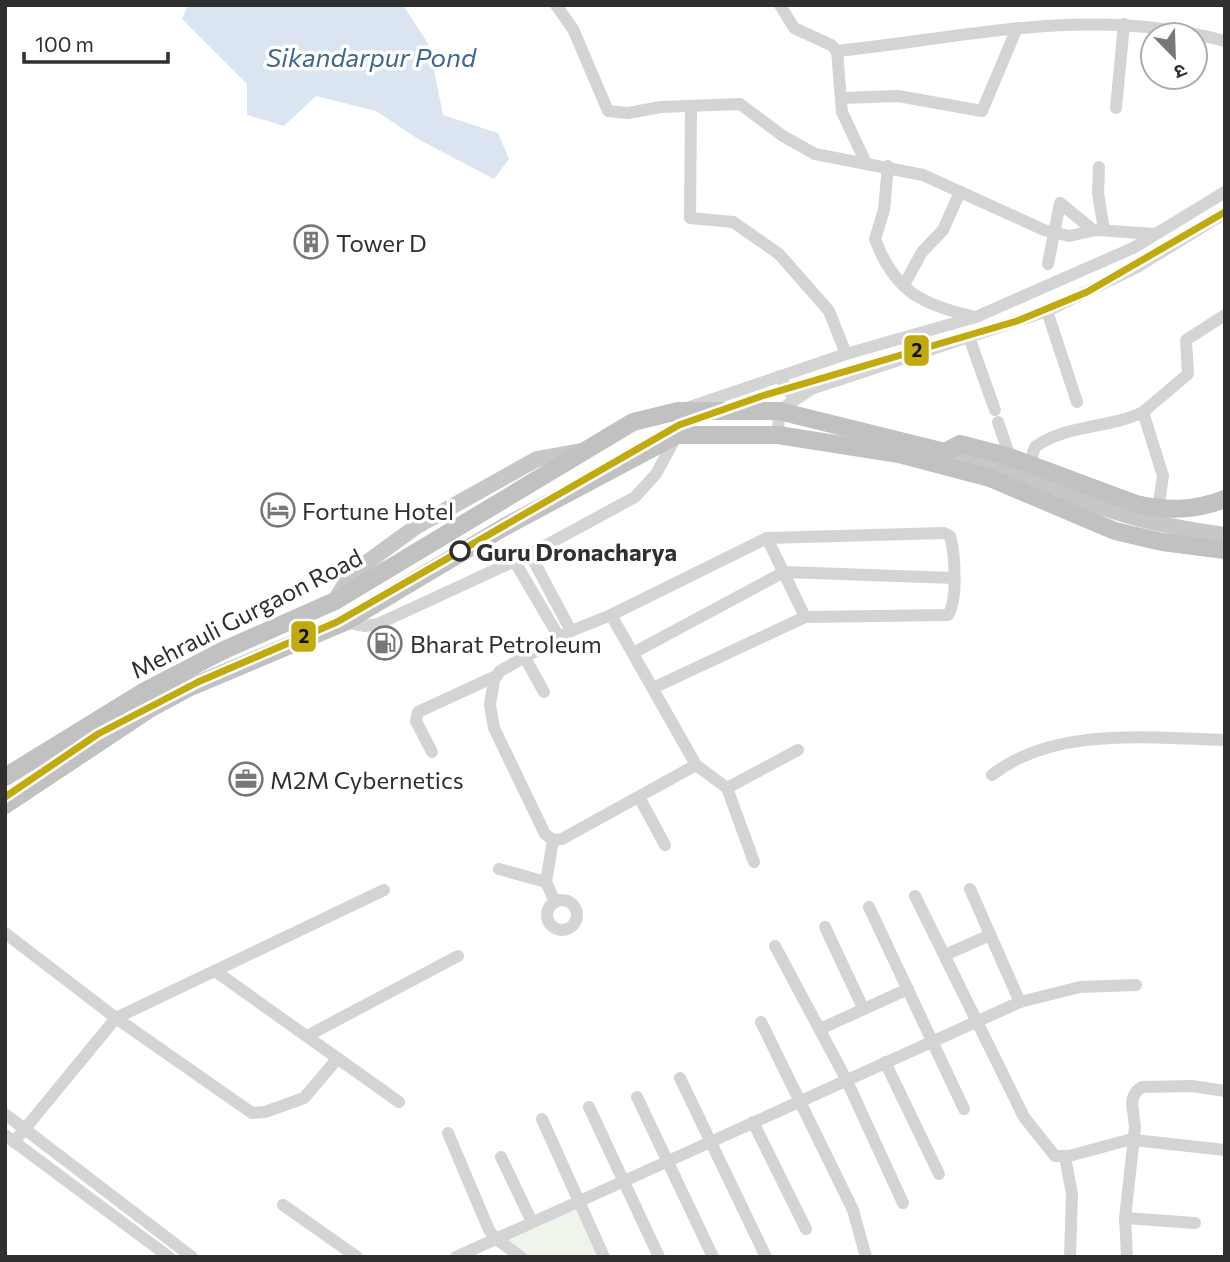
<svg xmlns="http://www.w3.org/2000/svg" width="1230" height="1262" viewBox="0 0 1230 1262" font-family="Commissioner,'Noto Sans Devanagari',sans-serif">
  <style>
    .green { fill: #f0f5ec }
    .water { fill: #dae5f1 }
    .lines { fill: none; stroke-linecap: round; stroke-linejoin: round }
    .minor { stroke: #d4d4d4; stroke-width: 12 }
    .major { stroke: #c7c7c7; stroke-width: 16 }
    .highway { stroke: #c1c1c1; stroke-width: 18 }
    .metro-1-casing { stroke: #fff; stroke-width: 12 }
    .metro-1 { stroke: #c1aa0e; stroke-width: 7 }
    .stop-dot { fill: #fff; stroke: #2f2f2f; stroke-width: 3.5 }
    .labels { text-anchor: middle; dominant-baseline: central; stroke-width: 7; stroke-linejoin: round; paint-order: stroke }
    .poi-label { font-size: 24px; fill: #2f2f2f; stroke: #fff; text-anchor: start }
    .stop-label { font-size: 24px; font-weight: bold; fill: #2f2f2f; stroke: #fff; text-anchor: start }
    .street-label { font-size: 24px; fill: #2f2f2f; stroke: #fff }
    .water-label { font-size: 26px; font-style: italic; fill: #3f678f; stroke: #fff }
    .line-badge { stroke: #fff; stroke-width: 2.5 }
    .pale-badge-label { font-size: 19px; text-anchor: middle; font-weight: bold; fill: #111 }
  </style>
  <rect width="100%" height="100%" fill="#fff"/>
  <path class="green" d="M576,1201L601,1257H528L493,1235Z"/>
  <path class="water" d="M188,5H403L429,45L443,115L498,133L509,159L494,179L418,139L376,111L316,96L284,126L247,115V84L182,19Z"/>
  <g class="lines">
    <g class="minor">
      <path d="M556,5L573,29L608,111L628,113L661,107L740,104L783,136L815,154L923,175L1044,230L1069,236L1096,230L1155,234"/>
      <path d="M780,5L794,28L831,45L837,51"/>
      <path d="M837,51C970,37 1090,5 1225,41"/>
      <path d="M837,51L842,112L866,163"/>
      <path d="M841,98L898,96L982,111L1017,28"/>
      <path d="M691,106L690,218L733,222L779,254L829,311L846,354"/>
      <path d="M1116,108L1124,24"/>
      <path d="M888,166L884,210L875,239C894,290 921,305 972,316"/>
      <path d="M1099,167L1098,193L1104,230"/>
      <path d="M1048,264L1060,203L1093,230"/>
      <path d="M904,285L922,252L943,230L960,192"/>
      <path d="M1047,311L1077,402"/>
      <path d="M969,337L995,410"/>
      <path d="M779,376L794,398"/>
      <path d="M998,422L1010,457"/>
      <path d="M778,435L779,411L811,389L1047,311L1139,266L1225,213"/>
      <path d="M1029,465L1035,447C1066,424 1109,429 1143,412"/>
      <path d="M1158,509L1163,476L1143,412L1188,374L1186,340L1225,315"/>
      <path d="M767,538L805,617"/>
      <path d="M530,554L571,631"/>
      <path d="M515,562L559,637"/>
      <path d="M611,615L696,765L727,788L754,862"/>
      <path d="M345,622L365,626L378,624L530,554L635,497L656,474L677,435L678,411L846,354L976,317L1133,248L1225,192"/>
      <path d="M633,653L784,572L954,578"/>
      <path d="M524,656L544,692"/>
      <path d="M653,688L805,617L948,615C958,600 955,553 950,536L944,533L767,538L611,615L571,631L500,671L494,680L490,705L494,728L545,834L553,840L562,839L696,765"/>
      <path d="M432,752L416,721L418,712L496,676"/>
      <path d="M992,775C1054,726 1150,738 1225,740"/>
      <path d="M727,788L798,750"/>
      <path d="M639,797L665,845"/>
      <path d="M553,840L546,882L555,902"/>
      <path d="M499,869L546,882"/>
      <path d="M970,889L1020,1002"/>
      <path d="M915,896L1024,1117L1055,1156H1069L1132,1139C1142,1123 1121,1099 1142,1087L1192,1086L1225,1091"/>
      <circle cx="562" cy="915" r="15"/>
      <path d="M869,907L964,1109"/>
      <path d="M825,927L863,1008"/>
      <path d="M5,933L116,1018L252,1113L265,1112L304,1098L338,1058"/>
      <path d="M775,946L846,1079L903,1203"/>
      <path d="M945,955L990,935"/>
      <path d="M215,971L399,1102"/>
      <path d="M761,1022L853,1210L866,1257"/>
      <path d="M820,1029L908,989"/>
      <path d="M307,1036L458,956"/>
      <path d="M885,1062L939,1174"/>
      <path d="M680,1078L766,1257"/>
      <path d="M637,1097L713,1257"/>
      <path d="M589,1107L659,1257"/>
      <path d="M5,1114L192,1257"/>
      <path d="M542,1119L604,1257"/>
      <path d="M753,1122L806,1229"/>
      <path d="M448,1133L489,1230L495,1238L521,1257"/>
      <path d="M5,1135L169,1257"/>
      <path d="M1134,1140L1225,1150"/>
      <path d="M14,1142L116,1018L384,890"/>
      <path d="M501,1157L532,1222"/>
      <path d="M1065,1157L1072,1194L1070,1257"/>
      <path d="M283,1205L357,1257"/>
      <path d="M1125,1218L1195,1223"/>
      <path d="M456,1257L1020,1002L1080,987L1136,985"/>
      <path d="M1127,1257L1125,1218L1134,1137"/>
    </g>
    <g class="major">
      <path d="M945,452C1004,469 1060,493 1119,513C1153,524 1189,530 1225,535"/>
      <path d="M335,601L351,574L417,526L537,459L581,451"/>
    </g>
    <g class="highway">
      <path d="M5,777L145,691L222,651L335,601L633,422L678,411H779L945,452L960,444L1010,457L1136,504C1168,511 1194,511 1225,499"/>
      <path d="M5,805L151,708L188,688L345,622L506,526L677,435H778L899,454L990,478L1115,531L1162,542L1225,550"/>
    </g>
    <defs>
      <path id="metro-1" d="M5,797L98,734L198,682L337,622L679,425L762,396L1017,321L1087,292L1225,212"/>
    </defs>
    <use href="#metro-1" class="metro-1-casing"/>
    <use href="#metro-1" class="metro-1"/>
  </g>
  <defs>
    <symbol id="building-ring" viewBox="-11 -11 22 22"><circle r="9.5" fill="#fff" stroke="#787878" stroke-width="1.5"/><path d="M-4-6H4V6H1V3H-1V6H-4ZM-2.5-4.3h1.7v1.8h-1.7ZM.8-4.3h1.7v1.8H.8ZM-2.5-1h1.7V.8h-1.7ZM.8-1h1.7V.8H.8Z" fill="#787878"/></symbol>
    <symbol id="hotel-ring" viewBox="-11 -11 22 22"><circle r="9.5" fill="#fff" stroke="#787878" stroke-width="1.5"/><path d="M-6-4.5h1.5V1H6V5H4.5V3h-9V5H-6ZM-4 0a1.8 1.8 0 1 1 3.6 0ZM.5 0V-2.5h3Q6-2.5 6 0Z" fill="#787878"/></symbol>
    <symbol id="fuel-ring" viewBox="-11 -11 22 22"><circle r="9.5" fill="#fff" stroke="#787878" stroke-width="1.5"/><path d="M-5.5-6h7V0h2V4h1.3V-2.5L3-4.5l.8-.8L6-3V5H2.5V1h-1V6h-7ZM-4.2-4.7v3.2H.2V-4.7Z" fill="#787878"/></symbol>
    <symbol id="office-ring" viewBox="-11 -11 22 22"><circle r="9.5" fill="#fff" stroke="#787878" stroke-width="1.5"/><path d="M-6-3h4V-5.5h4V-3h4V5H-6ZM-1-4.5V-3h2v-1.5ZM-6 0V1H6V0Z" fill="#787878"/></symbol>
  </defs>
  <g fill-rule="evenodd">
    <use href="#building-ring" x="292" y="223" width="38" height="38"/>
    <use href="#hotel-ring" x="259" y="491" width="38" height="38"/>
    <use href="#fuel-ring" x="366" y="624" width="38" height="38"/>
    <use href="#office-ring" x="227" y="760" width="38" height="38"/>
  </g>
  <circle class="stop-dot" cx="460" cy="551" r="9"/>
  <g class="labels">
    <g class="poi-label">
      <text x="336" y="242">Tower D</text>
      <text x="302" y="510">Fortune Hotel</text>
      <text x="410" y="643">Bharat Petroleum</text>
      <text x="270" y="779">M2M Cybernetics</text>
    </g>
    <g class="stop-label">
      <text x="476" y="551">Guru Dronacharya</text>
    </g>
    <g class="street-label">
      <text transform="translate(246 613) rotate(-27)">Mehrauli Gurgaon Road</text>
    </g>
    <g class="water-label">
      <text x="371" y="56">Sikandarpur Pond</text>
    </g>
  </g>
  <g class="line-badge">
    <rect x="903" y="334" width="27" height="33" rx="7" fill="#c1aa0e"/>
    <rect x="290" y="620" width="27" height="33" rx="7" fill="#c1aa0e"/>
  </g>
  <g class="pale-badge-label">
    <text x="917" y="357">2</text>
    <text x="304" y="643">2</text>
  </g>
  <rect width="1230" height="1262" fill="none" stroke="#2f2f2f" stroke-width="14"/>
  <g transform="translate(1174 56) rotate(157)"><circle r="33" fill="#ffffff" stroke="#acacac" stroke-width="2"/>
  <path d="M0-5L12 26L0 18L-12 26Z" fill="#787878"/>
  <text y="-10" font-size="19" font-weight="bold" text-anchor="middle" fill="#2f2f2f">उ</text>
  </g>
  <path d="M24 52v10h144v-10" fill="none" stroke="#2f2f2f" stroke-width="3.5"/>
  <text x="35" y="52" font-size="21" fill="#2f2f2f" stroke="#ffffff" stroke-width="5" paint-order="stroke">100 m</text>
</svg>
